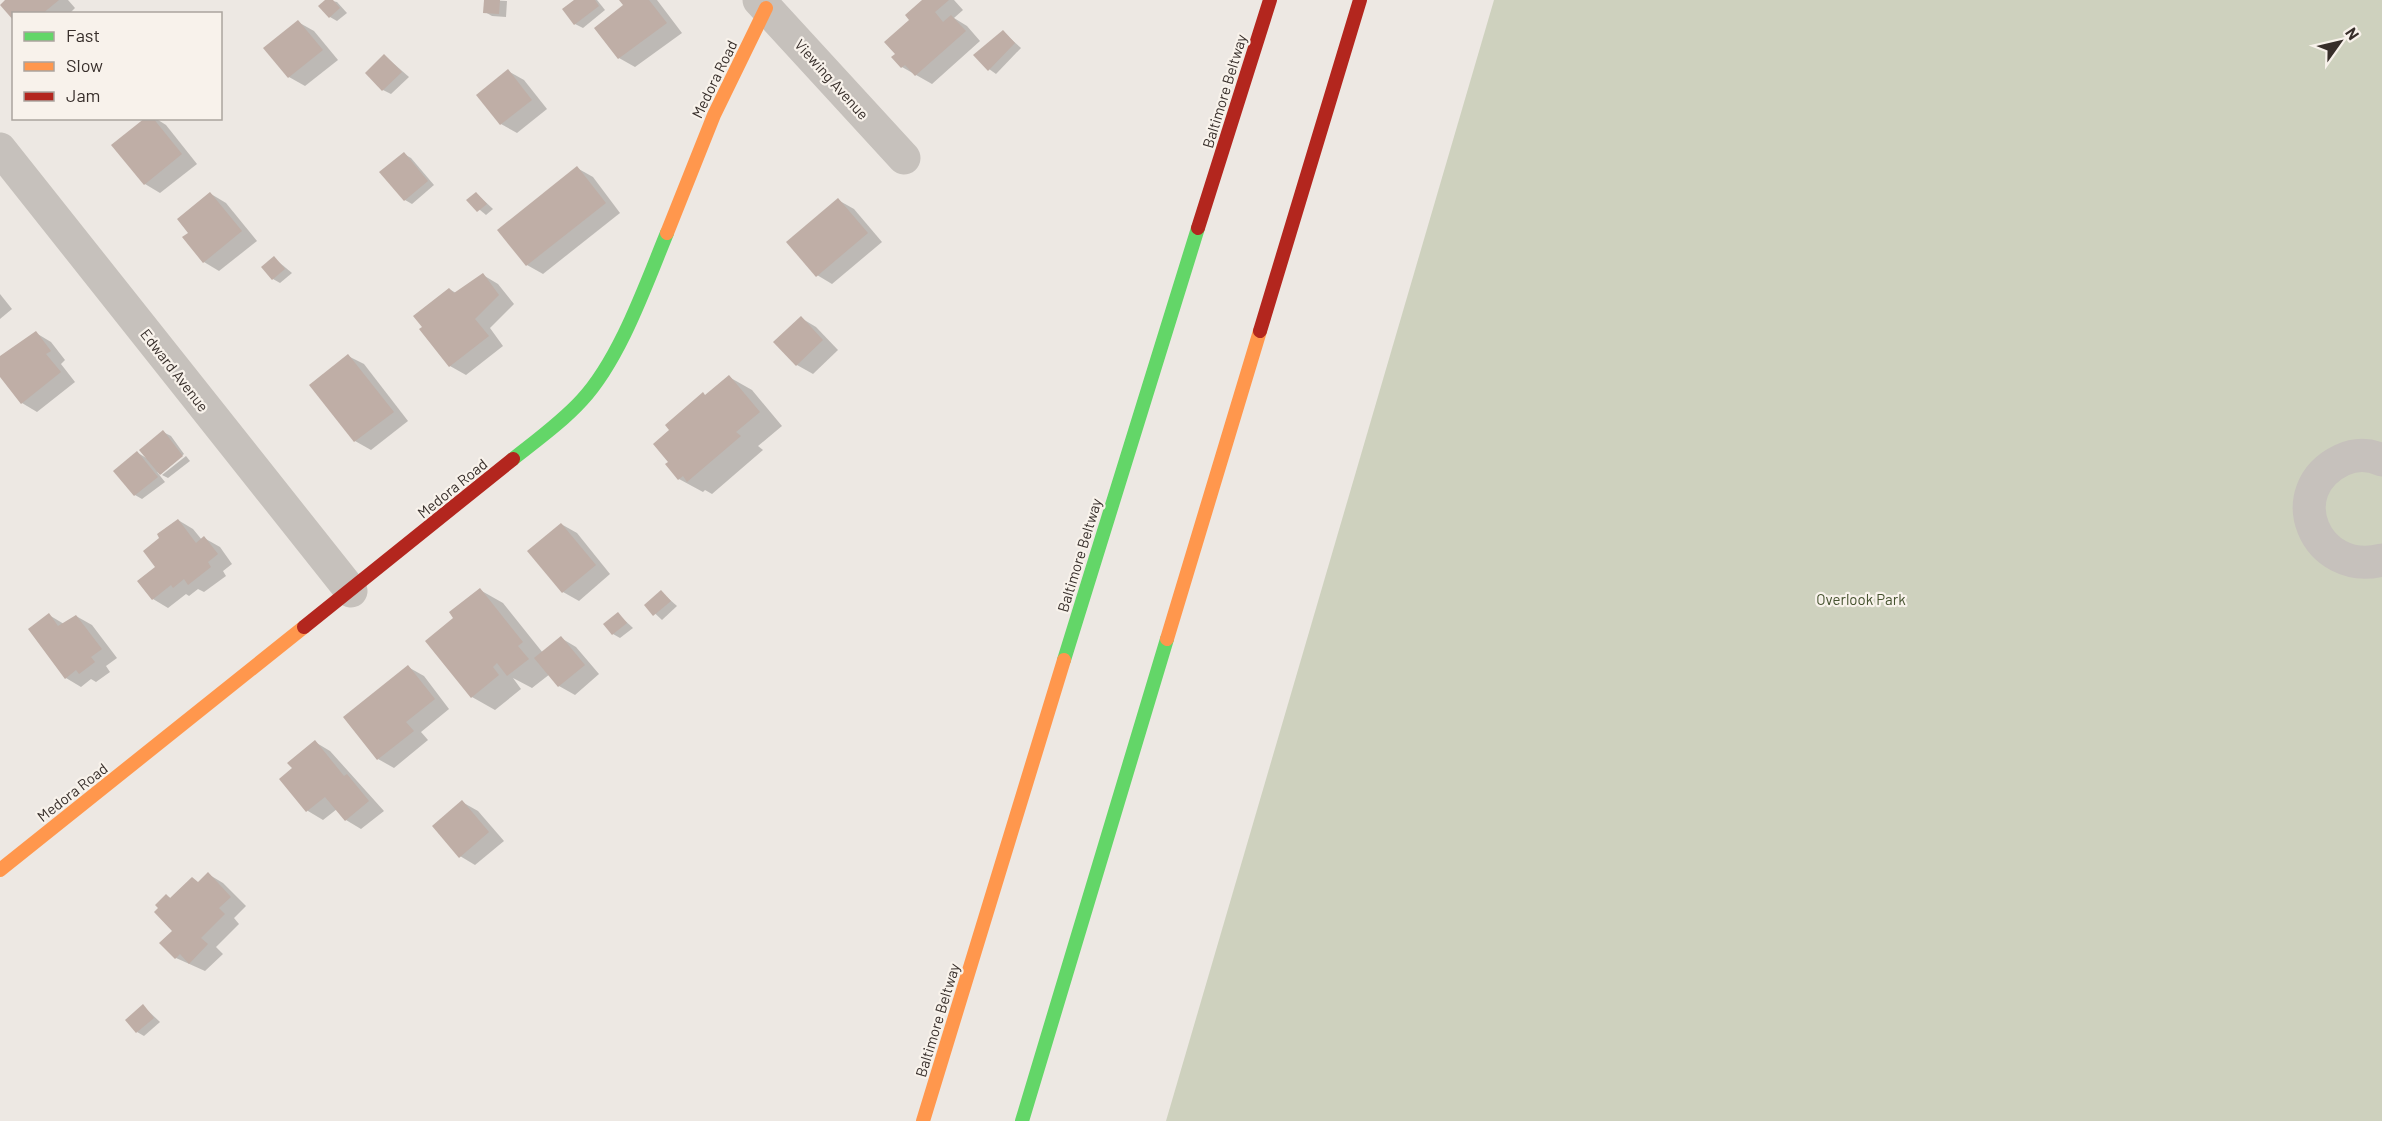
<svg xmlns="http://www.w3.org/2000/svg" width="2382" height="1121" viewBox="0 0 2382 1121" font-family="Barlow,sans-serif">
  <style>
    .green { fill: #ced1be }
    .shadow { fill: #0003 }
    .building { fill: #bfaea6 }
    .lines { fill: none; stroke-linecap: round; stroke-linejoin: round }
    .street { stroke: #c6c1bc; stroke-width: 33 }
    .fast { stroke: #63d668; stroke-width: 14 }
    .slow { stroke: #ff974d; stroke-width: 14 }
    .jam { stroke: #b3261e; stroke-width: 14 }
    .labels { text-anchor: middle; dominant-baseline: central; stroke-width: 4.5; stroke-linejoin: round; paint-order: stroke }
    .street-label { font-size: 15px; fill: #372e2a; stroke: #f8f2eb }
    .park-label { font-size: 15px; fill: #465330; stroke: #f8f2eb }
  </style>
  <rect width="100%" height="100%" fill="#ede8e3"/>
  <path class="green" d="M1494,0H2382V1121H1166Z"/>
  <g class="shadow">
    <path d="M7,0H68L75,8L69,14H14Z"/>
    <path d="M328,0L337,2L347,13L337,21L330,17Z"/>
    <path d="M486,0L507,1L506,17L492,16L485,12Z"/>
    <path d="M577,0H597L605,10L583,28L575,24Z"/>
    <path d="M621,0H657L682,33L635,67L619,58L625,6Z"/>
    <path d="M924,0H954L963,10L954,18L967,26L980,41L932,84L902,67L897,54L911,20Z"/>
    <path d="M298,22L314,31L338,60L305,86L289,77L266,49Z"/>
    <path d="M1003,32L1021,48L996,74L989,69Z"/>
    <path d="M385,56L409,77L391,94L383,90Z"/>
    <path d="M508,71L524,80L547,109L517,133L501,124Z"/>
    <path d="M147,118H155L166,125L197,164L160,193L145,184Z"/>
    <path d="M404,154L411,158L434,185L412,204L405,200Z"/>
    <path d="M577,168L593,177L620,213L543,274L527,265L499,230Z"/>
    <path d="M476,193L493,209L486,215L468,200Z"/>
    <path d="M211,194L226,203L257,241L219,271L204,262L190,233Z"/>
    <path d="M838,200L854,209L882,242L832,284L817,275Z"/>
    <path d="M274,258L292,273L280,283L273,279Z"/>
    <path d="M483,275L498,284L514,304L490,328L503,346L466,375L450,366L449,289L456,293Z"/>
    <path d="M0,294L12,309L0,319Z"/>
    <path d="M801,318L816,327L838,350L813,374L797,365L775,342Z"/>
    <path d="M36,333L51,342L65,360L61,364L75,382L37,412L22,403L0,375V358Z"/>
    <path d="M348,356L364,364L408,421L371,450L355,441L311,385Z"/>
    <path d="M729,377L752,390L782,426L758,446L763,450L712,494L705,490L703,492L679,479L670,462L707,396Z"/>
    <path d="M163,432L171,436L184,454L161,474L157,472L165,482L142,499L135,495L138,453L148,459Z"/>
    <path d="M186,456L190,461L168,478L162,475Z"/>
    <path d="M178,520L193,529L202,540L204,538L220,547L232,564L223,571L226,576L204,592L198,589L189,596L186,594L168,608L153,599L158,567Z"/>
    <path d="M561,524L577,533L610,574L579,601L563,592Z"/>
    <path d="M480,590L503,603L543,653L561,638L576,647L599,674L575,695L559,686L550,674L532,688L513,678L521,689L495,710L472,697L455,618Z"/>
    <path d="M661,592L677,606L662,620L646,605Z"/>
    <path d="M618,614L633,628L620,638L613,634Z"/>
    <path d="M49,615L64,624L76,616L92,625L117,658L106,666L110,672L96,682L91,679L81,687L66,678Z"/>
    <path d="M408,667L424,676L449,709L421,732L428,740L394,768L378,759Z"/>
    <path d="M315,742L330,751L384,811L361,829L346,820L337,809L323,820L308,811L281,779L294,768Z"/>
    <path d="M462,802L478,811L504,841L475,865L460,856Z"/>
    <path d="M208,874L223,883L246,906L234,918L239,924L216,947L223,954L205,971L176,958L174,931L167,896L172,899L192,879L199,883Z"/>
    <path d="M143,1006L160,1022L144,1036L137,1032Z"/>
  </g>
  <g class="building">
    <path d="M5,0H59L42,14H14V21L0,5Z"/>
    <path d="M325,0H333L340,8L329,18L318,6Z"/>
    <path d="M484,0H500L499,14L483,13Z"/>
    <path d="M574,0H595L599,6L574,25L562,9Z"/>
    <path d="M619,0H649L667,23L618,59L594,28L623,5Z"/>
    <path d="M922,0H949L935,12L943,22L951,15L966,31L915,76L905,65L901,68L891,57L895,54L884,42L909,20L905,15Z"/>
    <path d="M298,20L323,50L288,78L263,48Z"/>
    <path d="M1003,30L1015,43L988,71L973,55Z"/>
    <path d="M384,54L402,72L382,91L365,73Z"/>
    <path d="M508,69L532,100L500,125L476,95Z"/>
    <path d="M145,118H153L182,154L144,185L111,145Z"/>
    <path d="M404,152L428,181L404,201L379,172Z"/>
    <path d="M577,166L606,203L526,266L497,230Z"/>
    <path d="M210,192L242,231L203,263L182,237L188,233L177,219Z"/>
    <path d="M476,192L487,204L477,212L466,200Z"/>
    <path d="M838,198L868,233L816,277L786,242Z"/>
    <path d="M274,256L285,269L272,280L261,267Z"/>
    <path d="M483,273L499,295L475,319L489,336L449,367L419,329L422,327L413,316L449,288L454,293Z"/>
    <path d="M801,316L823,340L796,366L773,342Z"/>
    <path d="M36,331L51,351L46,354L61,372L21,404L0,377V356Z"/>
    <path d="M348,354L394,412L354,442L309,385Z"/>
    <path d="M729,375L760,412L736,432L741,436L687,482L683,476L678,480L665,464L668,462L653,444L669,430L665,425L703,392L705,395Z"/>
    <path d="M163,430L183,456L160,475L139,450Z"/>
    <path d="M137,451L158,477L134,496L113,471Z"/>
    <path d="M178,519L196,543L204,536L218,554L208,562L211,567L188,585L184,579L173,588L171,585L152,600L137,581L155,567L143,551L159,538L157,534Z"/>
    <path d="M561,523L596,565L562,593L527,551Z"/>
    <path d="M480,588L523,642L518,646L529,659L507,676L497,663L493,667L499,675L471,698L425,641L453,618L449,612Z"/>
    <path d="M661,590L671,601L653,616L644,605Z"/>
    <path d="M618,612L627,623L612,635L603,624Z"/>
    <path d="M49,613L58,626L76,615L102,649L91,657L95,662L79,674L76,670L65,679L28,629Z"/>
    <path d="M561,636L585,665L558,687L534,658Z"/>
    <path d="M408,665L435,699L406,722L414,731L377,760L343,717Z"/>
    <path d="M315,740L344,776L347,774L369,801L345,821L325,797L306,812L279,779L292,768L287,763Z"/>
    <path d="M462,800L489,832L459,858L432,826Z"/>
    <path d="M208,872L231,897L219,908L225,914L201,938L208,944L189,964L180,954L175,959L159,943L172,931L154,912L158,908L155,905L166,894L170,898L192,877L198,882Z"/>
    <path d="M143,1004L154,1018L136,1033L125,1020Z"/>
  </g>
  <g class="lines">
    <g class="street">
      <path d="M759,0L904,158"/>
      <path d="M0,149L351,591"/>
      <path d="M2382,460C2369,454 2355,454 2342,460C2279,490 2315,577 2382,560"/>
    </g>
    <g class="fast">
      <path d="M513,459C537,440 562,422 582,400C620,359 646,284 667,233"/>
      <path d="M1064,660L1198,228"/>
      <path d="M1022,1121L1167,639"/>
    </g>
    <g class="slow">
      <path d="M667,233L714,115L766,8"/>
      <path d="M1167,639L1260,331"/>
      <path d="M0,870L304,627"/>
      <path d="M923,1121L1064,660"/>
    </g>
    <g class="jam">
      <path d="M1198,228L1270,0"/>
      <path d="M1260,331L1360,0"/>
      <path d="M304,627L513,459"/>
    </g>
  </g>
  <g class="labels">
    <g class="street-label">
      <text transform="translate(714 79) rotate(-64)">Medora Road</text>
      <text transform="translate(832 79) rotate(48)">Viewing Avenue</text>
      <text transform="translate(1224 91) rotate(-73)">Baltimore Beltway</text>
      <text transform="translate(175 370) rotate(52)">Edward Avenue</text>
      <text transform="translate(452 488) rotate(-39)">Medora Road</text>
      <text transform="translate(1079 555) rotate(-73)">Baltimore Beltway</text>
      <text transform="translate(72 792) rotate(-38)">Medora Road</text>
      <text transform="translate(937 1020) rotate(-73)">Baltimore Beltway</text>
    </g>
    <g class="park-label">
      <text x="1861" y="599">Overlook Park</text>
    </g>
  </g>
  <rect x="12" y="12" width="210" height="108" fill="#f8f2eb" stroke="#aba49e" stroke-width="1.5"/>
  <rect x="24" y="32" width="30" height="9" fill="#63d668" stroke="#aba49e" stroke-width="1.5"/>
  <text x="66" y="42" font-size="18" fill="#372e2a">Fast</text>
  <rect x="24" y="62" width="30" height="9" fill="#ff974d" stroke="#aba49e" stroke-width="1.5"/>
  <text x="66" y="72" font-size="18" fill="#372e2a">Slow</text>
  <rect x="24" y="92" width="30" height="9" fill="#b3261e" stroke="#aba49e" stroke-width="1.5"/>
  <text x="66" y="102" font-size="18" fill="#372e2a">Jam</text>
  <g transform="translate(2340 42) rotate(56)" stroke="#f8f2eb" stroke-width="4.5" paint-order="stroke">
  <path d="M0-4.5L10 22L0 15L-10 22Z" fill="#372e2a"/>
  <text y="-9" font-size="16" font-weight="bold" text-anchor="middle" fill="#372e2a">N</text>
  </g>
</svg>
